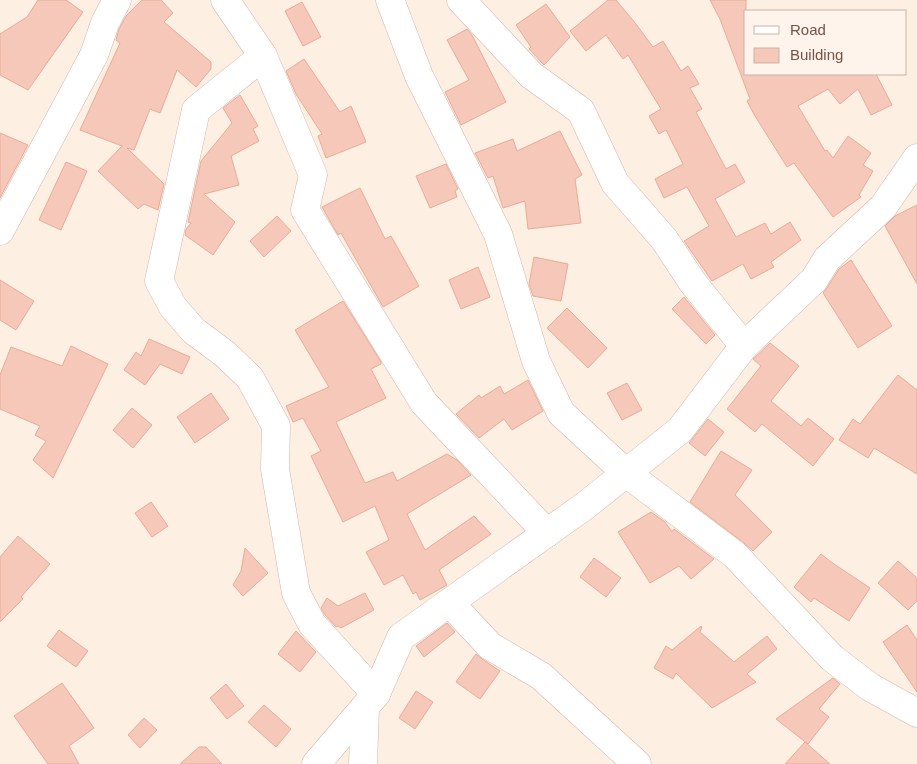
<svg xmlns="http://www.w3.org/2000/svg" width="917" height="764" viewBox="0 0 917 764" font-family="Arial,sans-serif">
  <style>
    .building { fill: #f5c8b9; stroke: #e9ab98 }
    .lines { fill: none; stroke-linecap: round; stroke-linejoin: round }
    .minor-casing { stroke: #d2b7ab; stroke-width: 29 }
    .minor { stroke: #fff; stroke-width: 28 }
  </style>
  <rect width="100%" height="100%" fill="#feefe3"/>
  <g class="building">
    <path d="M38,0H66L83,12L28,90L0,75V34L27,17Z"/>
    <path d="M142,0H161L173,13L164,22L211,62V69L196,87L177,70L160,113L150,109L134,150L127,148L164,184L158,210L144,204L138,209L98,171L122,146L80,130L120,43L116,40L119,29L126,16Z"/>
    <path d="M608,0H616L636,24L653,47L663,41L681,71L688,66L699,84L690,88L702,109L696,112L726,169L735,164L745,182L715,199L736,237L765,223L771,234L790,222L801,240L771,262L774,267L751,279L743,264L712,281L684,241L709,226L687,187L664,198L655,179L683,164L666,130L659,134L649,116L661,109L628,55L623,59L606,35L586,51L570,31Z"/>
    <path d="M710,0H746V74H876L892,105L871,115L858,89L840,104L828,89L798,106L825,151L827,150L833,158L848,136L871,153L863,165L873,171L859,195L861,197L833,217L794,163L787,167L755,116L747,101L750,99L720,19Z"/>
    <path d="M302,2L321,37L303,46L285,11Z"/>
    <path d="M546,4L570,37L544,65L529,49L531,47L516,25Z"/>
    <path d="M467,29L472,35L506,102L461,125L445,92L469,80L447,40Z"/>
    <path d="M304,59L340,112L351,106L366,142L326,158L318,136L322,134L296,94L286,71Z"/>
    <path d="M240,95L258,126L253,129L259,141L231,156L239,185L204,194L235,222L213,255L185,235L186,229L191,223L188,222L201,161L232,123L223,108Z"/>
    <path d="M560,131L582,175L575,179L581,223L528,229L525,201L503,208L493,176L488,178L475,153L513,139L517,151Z"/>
    <path d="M0,133L28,145L0,198Z"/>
    <path d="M66,162L87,171L61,230L39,220Z"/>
    <path d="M446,164L458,189L455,191L457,197L430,208L416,176Z"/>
    <path d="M360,188L385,239L391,236L419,286L383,307L341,233L338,235L322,207Z"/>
    <path d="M917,205V284L885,226L895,216Z"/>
    <path d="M277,216L291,231L264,257L250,241Z"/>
    <path d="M534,257L568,264L561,301L533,296L529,284Z"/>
    <path d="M851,260L892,326L858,348L823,293L827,288L839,269Z"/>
    <path d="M478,267L490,297L461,309L449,280Z"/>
    <path d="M0,280L34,301L16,330L0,320Z"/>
    <path d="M684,297L715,335L706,344L672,309Z"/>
    <path d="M343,301L381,362V364L371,369L386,398L336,422L365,483L393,472L397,481L447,454L457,460L471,475L407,514L425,550L474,516L491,534L439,570L447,585L420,600L416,592L413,594L403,575L384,585L366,552L389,540L375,506L343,522L311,456L321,451L303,418L293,422L286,406L329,387L295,330Z"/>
    <path d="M567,308L607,348L588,368L547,328Z"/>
    <path d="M149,339L190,357L182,374L160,364L145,385L124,370L136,352L141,356Z"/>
    <path d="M770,343L799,366L771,401L801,426L808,418L834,439L813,466L762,424L755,432L727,409L761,366L753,359Z"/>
    <path d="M71,346L108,364L53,478L33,460L46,441L35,435L40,426L0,409V375L11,347L62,366Z"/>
    <path d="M898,375L917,390V474L874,448L868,458L839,440L853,419L860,424Z"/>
    <path d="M528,380L543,411L512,430L504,419L479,438L456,414L479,395L481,398L500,386L504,394Z"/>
    <path d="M627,383L642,410L622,420L607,393Z"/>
    <path d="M211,393L229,419L195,443L177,417Z"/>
    <path d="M132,408L152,425L133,448L113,430Z"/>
    <path d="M708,419L724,432L705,456L689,443Z"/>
    <path d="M721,451L752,470L735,495L772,532L753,551L744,543L690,502Z"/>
    <path d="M151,502L168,526L152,537L135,513Z"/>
    <path d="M651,512L665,522L672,532L674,529L714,559L691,579L679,566L650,583L618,532Z"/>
    <path d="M18,536L50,564L21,597L23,599L0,622V557Z"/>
    <path d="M245,548L268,573L243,596L233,585L241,571Z"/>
    <path d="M821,554L831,562L870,588L849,621L814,598L811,602L794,587Z"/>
    <path d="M594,558L621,578L606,597L580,577Z"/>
    <path d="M898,561L917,578V601L908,610L878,583Z"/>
    <path d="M365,593L374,610L341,628L338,626L336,627L325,615L321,608L327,598L338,606Z"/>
    <path d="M447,623L455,632L424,657L416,646Z"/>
    <path d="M907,625L917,640V692L883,642Z"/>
    <path d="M701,626L702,627L700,632L734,662L767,636L777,649L747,674L756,682L712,708L676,673L673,679L654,668L666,646L672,650Z"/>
    <path d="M59,630L88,651L76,667L47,646Z"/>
    <path d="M296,631L316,652L300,672L278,654Z"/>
    <path d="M476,654L482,659L500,671L480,699L456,682Z"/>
    <path d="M833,678L840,684L819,709L829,717L808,744L776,719Z"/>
    <path d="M62,683L94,728L69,746L79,764H48L14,716Z"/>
    <path d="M226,684L244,706L227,719L210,698Z"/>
    <path d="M416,691L433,702L415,729L399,718Z"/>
    <path d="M264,705L291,729L276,747L248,722Z"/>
    <path d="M144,718L157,730L140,748L128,735Z"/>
    <path d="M805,742L830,764H785Z"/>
    <path d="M199,747H206L222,764H180Z"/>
  </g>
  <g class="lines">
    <defs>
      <g id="minor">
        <path d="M225,0L263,56L313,175L305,210L424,403L547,533"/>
        <path d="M390,0L419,76L498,234L536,361L561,413L626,473L735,555L832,658L870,687L917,713"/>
        <path d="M461,0L531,75L581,111L615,183L664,239L693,283L744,346"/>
        <path d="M263,56L196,110L159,281L173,307L194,331L225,354L250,378L276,426L275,469L296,593L312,624L376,694"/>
        <path d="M0,231L94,55L105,23L117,0"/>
        <path d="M450,603L490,646L541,676L637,764"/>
        <path d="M316,764L376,694L401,637L586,505L680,430L744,346L814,280L827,259L883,207L917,158"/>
        <path d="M363,764L365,707"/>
      </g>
    </defs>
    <use href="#minor" class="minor-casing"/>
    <use href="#minor" class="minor"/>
  </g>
  <rect x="744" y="10" width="162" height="65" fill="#fff4eb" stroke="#c9b3a9"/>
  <rect x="754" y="26" width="25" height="8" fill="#ffffff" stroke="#c9b3a9"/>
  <text x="790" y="35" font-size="15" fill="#785147">Road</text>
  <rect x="754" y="48" width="25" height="15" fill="#f5c8b9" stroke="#c9b3a9"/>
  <text x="790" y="60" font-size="15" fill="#785147">Building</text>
</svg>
